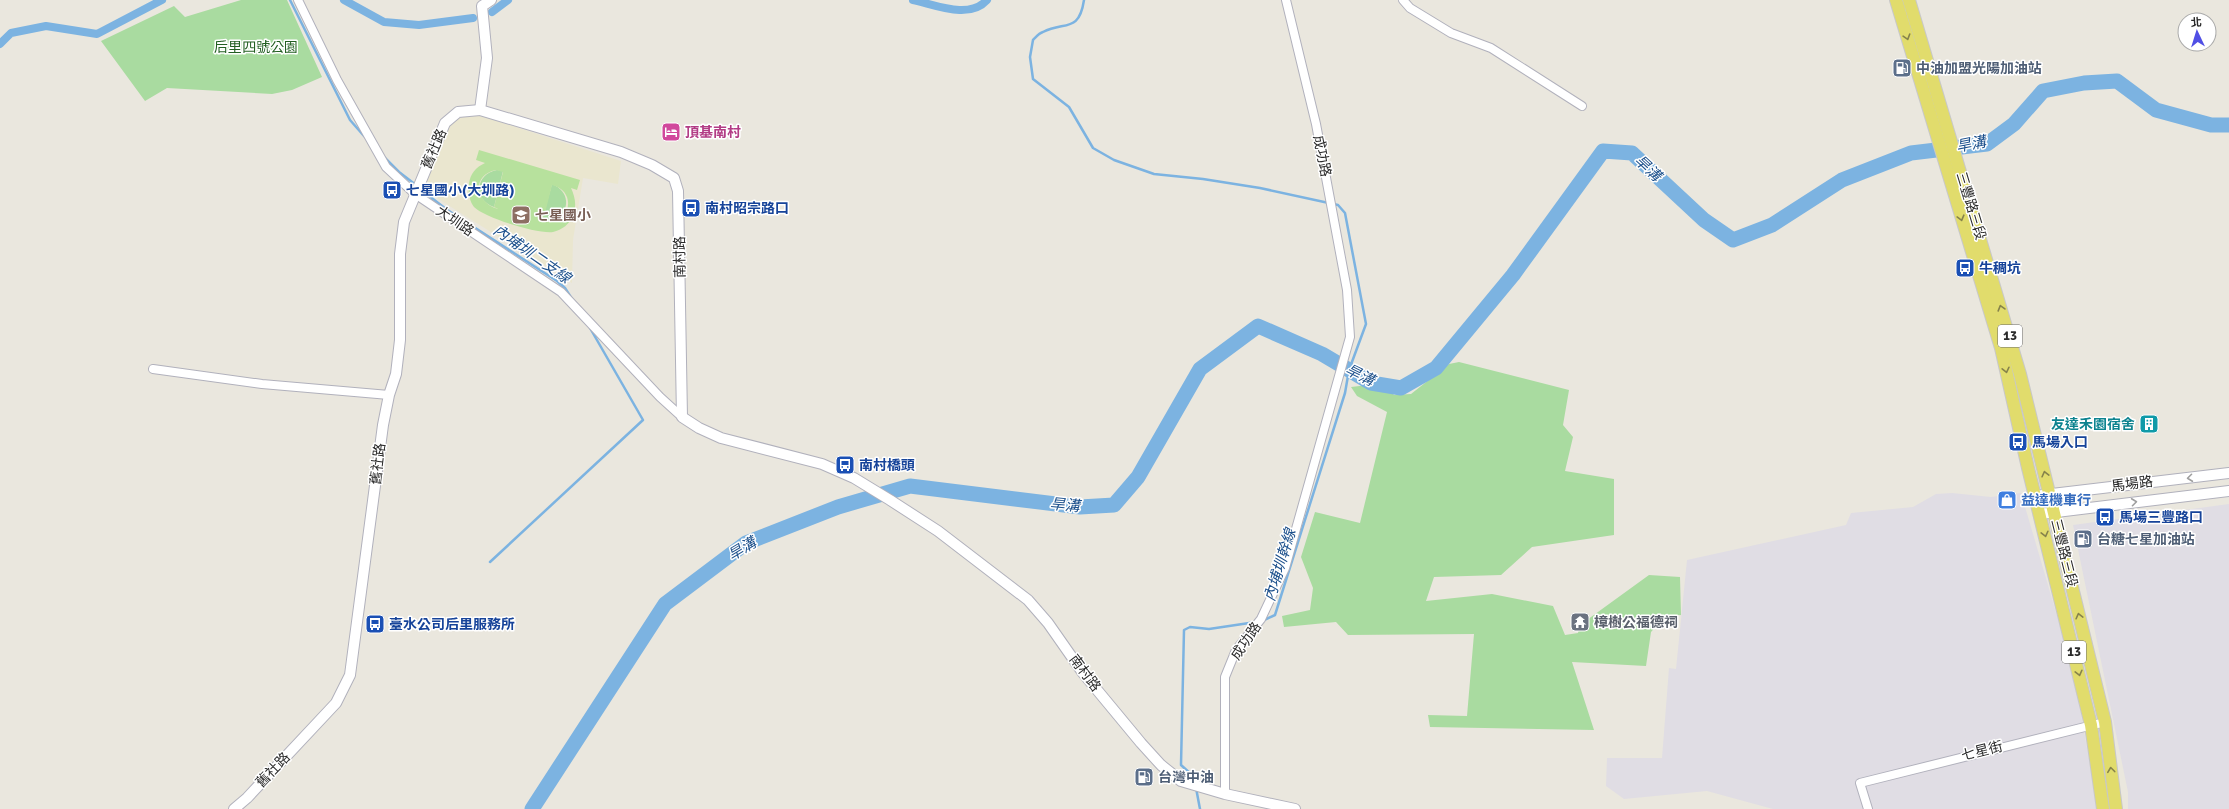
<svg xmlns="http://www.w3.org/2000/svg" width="2229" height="809" viewBox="0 0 2229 809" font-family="Signika,'Noto Sans TC',sans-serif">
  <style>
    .industrial { fill: #e0dde4 }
    .education { fill: #eae6cf }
    .green { fill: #a9dba0 }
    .pitch { fill: #b7e19d; fill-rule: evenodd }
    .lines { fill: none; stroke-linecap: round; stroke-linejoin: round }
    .stream { stroke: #7cb3e1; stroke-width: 2.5 }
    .canal { stroke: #7cb3e1; stroke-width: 8 }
    .river { stroke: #7cb3e1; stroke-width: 15 }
    .minor-casing { stroke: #b1b1bc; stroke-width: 10 }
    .tertiary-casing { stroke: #b1b1bc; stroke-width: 12 }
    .primary-casing { stroke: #c8c8c8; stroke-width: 14 }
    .minor { stroke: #fff; stroke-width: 8 }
    .tertiary { stroke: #fff; stroke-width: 10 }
    .primary { stroke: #e1dc6c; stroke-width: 12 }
    .oneway { stroke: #86834b }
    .oneway2 { stroke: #9f9f9f }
    .labels { text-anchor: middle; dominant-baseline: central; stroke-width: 3; stroke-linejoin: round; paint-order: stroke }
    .shield { fill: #fff; stroke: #6a6a6a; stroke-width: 1 }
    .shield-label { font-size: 13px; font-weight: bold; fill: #2a2a2a }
    .park-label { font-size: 14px; fill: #235f22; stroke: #fff }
    .service-label { font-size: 14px; font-weight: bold; fill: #4e5e75; stroke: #fff; text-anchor: start }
    .hotel-label { font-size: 14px; font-weight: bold; fill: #b23c85; stroke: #fff; text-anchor: start }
    .street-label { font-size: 14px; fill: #2a2a2a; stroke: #fff }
    .transit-label { font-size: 14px; font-weight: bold; fill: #164399; stroke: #fff; text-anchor: start }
    .education-label { font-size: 14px; font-weight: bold; fill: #785e54; stroke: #fff; text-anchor: start }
    .culture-label { font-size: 14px; font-weight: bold; fill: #0d838f; stroke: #fff; text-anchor: end }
    .shop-label { font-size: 14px; font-weight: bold; fill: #366cbe; stroke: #fff; text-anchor: start }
    .worship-label { font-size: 14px; font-weight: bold; fill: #5b616d; stroke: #fff; text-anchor: start }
    .water-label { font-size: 15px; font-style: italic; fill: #1c508c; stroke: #fff }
  </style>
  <rect width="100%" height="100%" fill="#eae7de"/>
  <g class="industrial">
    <path d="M1952,493L1991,497L2021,493L2074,674L2093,782L2096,809H1773L1707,791L1624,799L1606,786L1607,758H1662L1669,668L1676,669L1687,560L1846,525L1851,513L1913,507L1936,494Z"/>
    <path d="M2229,504V809H2128V792L2073,525Z"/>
  </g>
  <path class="education" d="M472,113L621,161L618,184L583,178L573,240L572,283L424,190L447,129L455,120Z"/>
  <g class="green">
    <path d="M241,0H287L322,77L292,90L272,94L167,88L145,101L101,41L174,6L185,17Z"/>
    <path d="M497,170L503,171L494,207C473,200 475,174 497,170Z"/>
    <path d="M552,184C569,191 571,209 556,220L542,221Z"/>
    <path d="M1459,362L1569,390L1563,425L1573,437L1565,471L1614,479V535L1532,547L1501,575L1434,577L1426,601L1492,594L1553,606L1565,635L1578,633L1580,625L1649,575L1680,577L1681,615L1665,616L1651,632L1646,666L1572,662L1594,730L1430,727L1428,715L1467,716L1474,634L1348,635L1336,622L1284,627L1282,616L1310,610L1313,588L1301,557L1315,512L1360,523L1387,412L1357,396L1351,387L1385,383L1394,395L1411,394L1449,364Z"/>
  </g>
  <path class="pitch" d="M479,150L580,180L577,190L571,188C575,197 577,205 573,215C570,224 562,230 553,232C537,234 485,218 474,207C469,201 468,191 469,184C470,174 476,167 485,163L476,160ZM496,170L503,172L494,207L498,209C475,203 471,175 496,170ZM552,185C580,192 568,229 543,221Z"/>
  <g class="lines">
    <g class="stream">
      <path d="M290,0L350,120L364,136"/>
      <path d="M1084,0C1079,33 1065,21 1043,32C1039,33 1036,37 1033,40L1030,57L1033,79L1069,107L1093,148L1114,160L1154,174L1203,179L1260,188L1338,205L1345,213L1366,324L1349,370L1345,393L1275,615L1262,621"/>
      <path d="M384,157L399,172L416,185"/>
      <path d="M420,189L446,209L557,281L565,288L572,299"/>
      <path d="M490,562L643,420L590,328"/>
      <path d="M1194,781L1193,776L1181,765L1184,630L1190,627L1209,629L1256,622"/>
      <path d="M1196,788L1200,809"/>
    </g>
    <g class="canal">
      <path d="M344,0L384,22L419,25L473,18"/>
      <path d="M913,0C936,5 969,20 987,0"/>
      <path d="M492,12L508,0"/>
      <path d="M0,44L11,33L46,26L97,34L162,0"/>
    </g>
    <path class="river" d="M532,809L665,604L746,543L838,507L910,486L1080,507L1114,505L1138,477L1200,369L1258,326L1322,354L1371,383L1401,388L1436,368L1513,275L1603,151L1632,153L1704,220L1733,240L1772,225L1842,180L1911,153L1987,144L2014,124L2043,91L2084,83L2117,81L2156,110L2211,125H2229"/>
    <defs>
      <g id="minor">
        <path d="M298,0L337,80L386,167L415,194L561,292L660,397L682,417"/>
        <path d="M1403,0L1410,8L1451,33L1491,48L1582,106"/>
        <path d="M153,369L262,384L389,395"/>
        <path d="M1225,794V677L1236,650L1261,619L1285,568L1350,337L1347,290L1316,124L1286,0"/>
        <path d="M1868,809L1860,783L2105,722"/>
      </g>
      <g id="tertiary">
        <path d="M491,0L482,6L487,58L480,110L621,152L652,165L674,178L678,191L682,417L699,428L721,438L822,464L854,478L890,500L938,531L1028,600L1048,623L1083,673L1141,743L1161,765L1181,781L1225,794L1295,809"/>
        <path d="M2035,496L2229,473"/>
        <path d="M2040,514L2229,491"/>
        <path d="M234,809L247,798L336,703L350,675L383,425L389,395L396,374L400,340V254L404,222L445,123L458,112L480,110"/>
      </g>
      <g id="primary">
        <path d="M1896,0L2001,348L2028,468L2091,725L2103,809"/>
        <path d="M1909,0L2020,374L2105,722L2116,809"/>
      </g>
    </defs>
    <use href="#minor" class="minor-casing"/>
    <use href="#tertiary" class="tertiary-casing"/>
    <use href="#primary" class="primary-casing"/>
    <use href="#minor" class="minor"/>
    <use href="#tertiary" class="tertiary"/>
    <use href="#primary" class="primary"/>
  </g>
  <defs><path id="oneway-chevron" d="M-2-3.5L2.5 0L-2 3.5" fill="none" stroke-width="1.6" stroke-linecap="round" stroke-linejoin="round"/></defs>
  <g class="oneway">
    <use href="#oneway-chevron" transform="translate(1907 37) rotate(73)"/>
    <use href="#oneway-chevron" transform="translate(1961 218) rotate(75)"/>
    <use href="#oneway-chevron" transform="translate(2001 308) rotate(-106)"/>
    <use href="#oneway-chevron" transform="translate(2006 370) rotate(77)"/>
    <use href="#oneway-chevron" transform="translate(2045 474) rotate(-104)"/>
    <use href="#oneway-chevron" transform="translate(2045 534) rotate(76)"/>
    <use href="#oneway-chevron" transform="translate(2079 616) rotate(-104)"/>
    <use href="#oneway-chevron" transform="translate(2079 673) rotate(76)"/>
    <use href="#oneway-chevron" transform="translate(2111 770) rotate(-97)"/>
  </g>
  <g class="oneway2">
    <use href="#oneway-chevron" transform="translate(2190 478) rotate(173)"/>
    <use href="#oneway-chevron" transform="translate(2134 502) rotate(-7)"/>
  </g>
  <defs>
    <symbol id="fuel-square" viewBox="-11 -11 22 22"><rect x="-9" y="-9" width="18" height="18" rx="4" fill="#5c6f8a" stroke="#fff"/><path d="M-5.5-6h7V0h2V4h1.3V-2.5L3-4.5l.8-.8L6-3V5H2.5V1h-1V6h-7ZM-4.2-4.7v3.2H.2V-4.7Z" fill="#fff"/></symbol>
    <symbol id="hotel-square" viewBox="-11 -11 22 22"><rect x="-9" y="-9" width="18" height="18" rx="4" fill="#d1479c" stroke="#fff"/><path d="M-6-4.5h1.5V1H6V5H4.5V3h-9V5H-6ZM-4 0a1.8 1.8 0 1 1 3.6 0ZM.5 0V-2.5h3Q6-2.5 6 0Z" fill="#fff"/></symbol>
    <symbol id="bus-square" viewBox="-11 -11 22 22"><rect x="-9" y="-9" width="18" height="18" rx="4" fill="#1a4fb4" stroke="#fff"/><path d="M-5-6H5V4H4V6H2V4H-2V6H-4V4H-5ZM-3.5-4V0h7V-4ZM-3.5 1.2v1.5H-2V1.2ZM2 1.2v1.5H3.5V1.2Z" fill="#fff"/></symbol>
    <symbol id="school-square" viewBox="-11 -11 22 22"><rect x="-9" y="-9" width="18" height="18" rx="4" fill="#8d6e63" stroke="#fff"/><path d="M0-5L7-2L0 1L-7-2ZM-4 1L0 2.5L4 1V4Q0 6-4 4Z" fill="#fff"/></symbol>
    <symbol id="building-square" viewBox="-11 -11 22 22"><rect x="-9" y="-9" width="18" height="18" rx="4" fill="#0f9aa8" stroke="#fff"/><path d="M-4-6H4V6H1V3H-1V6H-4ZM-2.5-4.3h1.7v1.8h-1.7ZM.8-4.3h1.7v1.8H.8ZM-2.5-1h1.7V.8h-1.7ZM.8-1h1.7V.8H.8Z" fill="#fff"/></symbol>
    <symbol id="shop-square" viewBox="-11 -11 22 22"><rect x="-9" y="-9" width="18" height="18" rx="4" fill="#3f7fe0" stroke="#fff"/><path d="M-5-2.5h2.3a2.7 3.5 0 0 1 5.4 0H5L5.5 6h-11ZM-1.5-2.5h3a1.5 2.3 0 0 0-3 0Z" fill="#fff"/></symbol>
    <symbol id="temple-square" viewBox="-11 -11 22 22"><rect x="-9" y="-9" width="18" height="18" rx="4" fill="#6b7280" stroke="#fff"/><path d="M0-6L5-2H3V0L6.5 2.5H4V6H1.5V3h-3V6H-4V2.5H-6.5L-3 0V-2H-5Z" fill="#fff"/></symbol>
  </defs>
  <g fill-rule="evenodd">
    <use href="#fuel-square" x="1891" y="57" width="22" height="22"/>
    <use href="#hotel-square" x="660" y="121" width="22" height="22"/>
    <use href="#bus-square" x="381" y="179" width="22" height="22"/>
    <use href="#bus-square" x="680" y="197" width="22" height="22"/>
    <use href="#school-square" x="510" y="204" width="22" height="22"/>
    <use href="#bus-square" x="1954" y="257" width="22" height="22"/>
    <use href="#building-square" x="2138" y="413" width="22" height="22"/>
    <use href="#bus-square" x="2007" y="431" width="22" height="22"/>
    <use href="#bus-square" x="834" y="454" width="22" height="22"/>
    <use href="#shop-square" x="1996" y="489" width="22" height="22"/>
    <use href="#bus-square" x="2094" y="506" width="22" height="22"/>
    <use href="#fuel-square" x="2072" y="528" width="22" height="22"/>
    <use href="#temple-square" x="1569" y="611" width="22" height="22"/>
    <use href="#bus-square" x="364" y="613" width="22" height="22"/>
    <use href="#fuel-square" x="1133" y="766" width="22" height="22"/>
  </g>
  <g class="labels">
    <g class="shield">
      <rect x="1998" y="325" width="24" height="22" rx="3"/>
      <rect x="2062" y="641" width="24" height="22" rx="3"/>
    </g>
    <g class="shield-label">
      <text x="2010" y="336">13</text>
      <text x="2074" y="652">13</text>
    </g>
    <g class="park-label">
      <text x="256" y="47">后里四號公園</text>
    </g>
    <g class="service-label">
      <text x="1916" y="68">中油加盟光陽加油站</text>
      <text x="2097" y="539">台糖七星加油站</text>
      <text x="1158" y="777">台灣中油</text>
    </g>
    <g class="hotel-label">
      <text x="685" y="132">頂基南村</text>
    </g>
    <g class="street-label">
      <text transform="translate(434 149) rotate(-67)">舊社路</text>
      <text transform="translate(1322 156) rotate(79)">成功路</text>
      <text transform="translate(1971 206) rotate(73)">三豐路三段</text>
      <text transform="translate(455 221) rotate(34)">大圳路</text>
      <text transform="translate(680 257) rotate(-91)">南村路</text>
      <text transform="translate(378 464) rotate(-83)">舊社路</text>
      <text transform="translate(2132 484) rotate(-7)">馬場路</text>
      <text transform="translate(2064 553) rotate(76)">三豐路三段</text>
      <text transform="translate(1246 641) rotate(-56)">成功路</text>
      <text transform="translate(1085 673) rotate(53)">南村路</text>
      <text transform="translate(1982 751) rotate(-14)">七星街</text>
      <text transform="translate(273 770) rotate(-46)">舊社路</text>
    </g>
    <g class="transit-label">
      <text x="406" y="190">七星國小(大圳路)</text>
      <text x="705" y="208">南村昭宗路口</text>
      <text x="1979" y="268">牛稠坑</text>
      <text x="2032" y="442">馬場入口</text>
      <text x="859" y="465">南村橋頭</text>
      <text x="2119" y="517">馬場三豐路口</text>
      <text x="389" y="624">臺水公司后里服務所</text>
    </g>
    <g class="education-label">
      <text x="535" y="215">七星國小</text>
    </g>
    <g class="culture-label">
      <text x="2135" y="424">友達禾園宿舍</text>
    </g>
    <g class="shop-label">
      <text x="2021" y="500">益達機車行</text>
    </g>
    <g class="worship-label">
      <text x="1594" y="622">樟樹公福德祠</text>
    </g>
    <g class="water-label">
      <text transform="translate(1971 144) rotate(-11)">旱溝</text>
      <text transform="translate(1648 168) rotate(43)">旱溝</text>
      <text transform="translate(532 254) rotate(35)">內埔圳二支線</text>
      <text transform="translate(1360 375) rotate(26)">旱溝</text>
      <text transform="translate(1065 505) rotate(5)">旱溝</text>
      <text transform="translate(742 549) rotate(-31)">旱溝</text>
      <text transform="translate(1280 565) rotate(-73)">內埔圳幹線</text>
    </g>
  </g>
  <g transform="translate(2197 32) rotate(356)"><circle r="19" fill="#ffffff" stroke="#aaaaaa"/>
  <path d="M0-3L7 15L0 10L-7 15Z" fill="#504fe5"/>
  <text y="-6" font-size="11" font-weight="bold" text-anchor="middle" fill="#2a2a2a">北</text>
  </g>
</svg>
